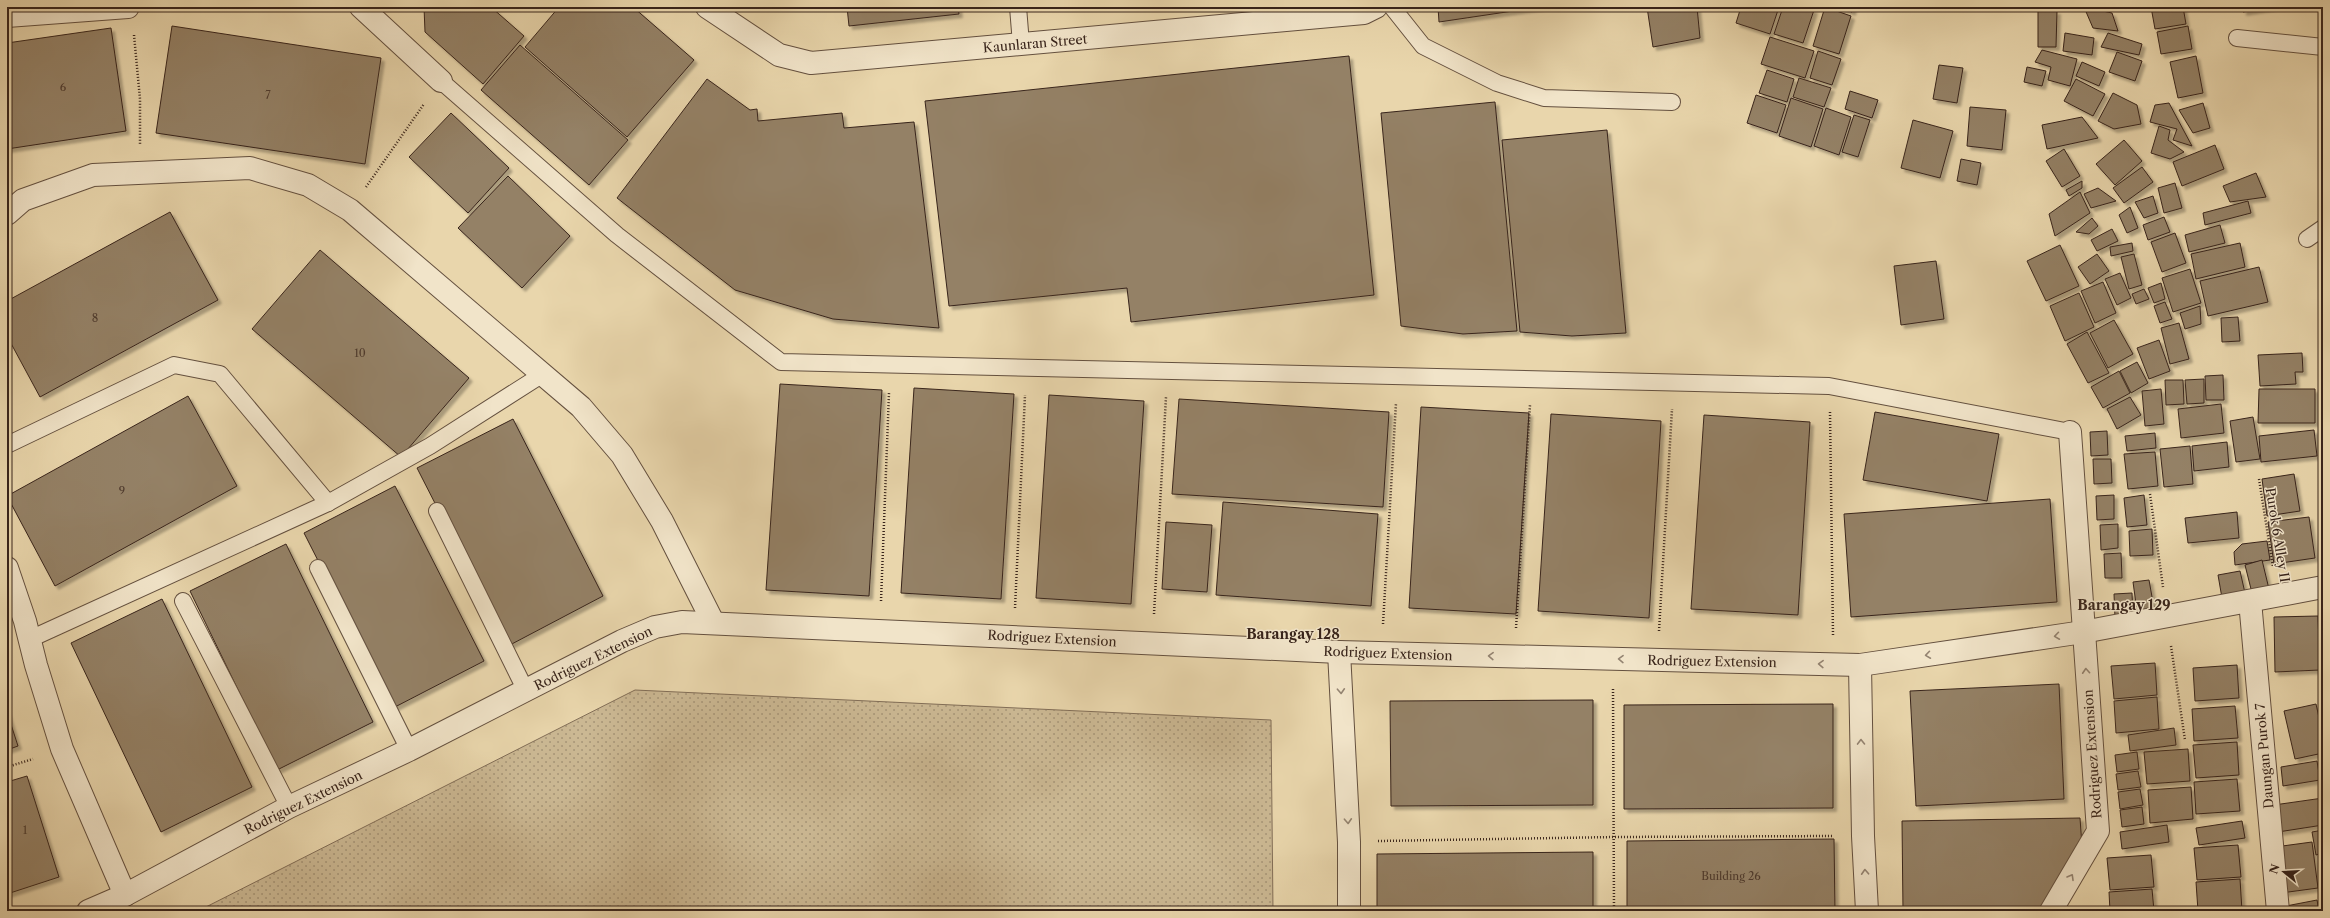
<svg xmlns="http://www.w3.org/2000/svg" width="2330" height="918" viewBox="0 0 2330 918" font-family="'Libre Caslon Text',serif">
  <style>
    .green { fill: url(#green-dots); stroke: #826e57 }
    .building { fill: #948166; stroke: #38241b; filter: url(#shadow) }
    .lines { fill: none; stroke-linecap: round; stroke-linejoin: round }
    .lane-casing { stroke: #64503f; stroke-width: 18 }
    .street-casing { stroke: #64503f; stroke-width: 24 }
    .path { stroke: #38241b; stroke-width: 2.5; stroke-dasharray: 1 2; stroke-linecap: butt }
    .lane { stroke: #f1e4c9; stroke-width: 16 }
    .street { stroke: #f1e4c9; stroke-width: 22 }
    .oneway { stroke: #948472 }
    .labels { text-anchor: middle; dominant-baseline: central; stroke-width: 3; stroke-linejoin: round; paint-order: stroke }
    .number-label { font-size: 11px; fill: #4f3b2e }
    .street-label { font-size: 13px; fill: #38241b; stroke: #f1e4c9 }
    .neighbourhood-label { font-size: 14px; font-weight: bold; fill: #38241b; stroke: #f1e4c9 }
  </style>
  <defs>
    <pattern id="green-dots" width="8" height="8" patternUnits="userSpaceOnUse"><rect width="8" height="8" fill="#cbb893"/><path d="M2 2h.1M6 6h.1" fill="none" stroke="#a69577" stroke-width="1.8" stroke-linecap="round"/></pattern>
    <filter id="shadow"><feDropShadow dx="3.5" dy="3.5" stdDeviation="1" flood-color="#0004"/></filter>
  </defs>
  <rect width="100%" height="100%" fill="#e9d6ac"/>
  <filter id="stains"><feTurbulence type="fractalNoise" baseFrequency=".005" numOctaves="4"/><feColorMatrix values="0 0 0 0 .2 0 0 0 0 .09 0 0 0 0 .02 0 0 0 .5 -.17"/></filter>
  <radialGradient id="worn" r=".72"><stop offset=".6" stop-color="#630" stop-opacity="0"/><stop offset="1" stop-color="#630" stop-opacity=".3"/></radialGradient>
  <path class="green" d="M635,690L1271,720L1273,911H198Z"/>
  <g class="building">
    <path d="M424,7H491L524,36L483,84L425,32Z"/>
    <path d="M559,7H633L694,60L627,137L525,47Z"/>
    <path d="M847,7H958L959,14L849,26Z"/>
    <path d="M1438,7H1540L1439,22Z"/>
    <path d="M1647,7H1697L1700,38L1653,47Z"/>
    <path d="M1741,7H1779L1770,34L1736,23Z"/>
    <path d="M1783,7H1805L1814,10L1803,43L1774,34Z"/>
    <path d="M1825,7L1851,16L1839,54L1813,46Z"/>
    <path d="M1837,7H1853L1852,12Z"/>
    <path d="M2084,7L2112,13L2118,31L2093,28Z"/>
    <path d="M2151,7H2183L2186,24L2155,29Z"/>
    <path d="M2243,7H2272L2243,12Z"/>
    <path d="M2038,11H2057L2056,47H2038Z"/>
    <path d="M172,26L381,58L365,164L156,133Z"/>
    <path d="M2188,26L2192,49L2161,54L2157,32Z"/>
    <path d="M111,28L126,131L7,149V43Z"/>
    <path d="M2065,33L2094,38L2092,55L2063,51Z"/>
    <path d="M2108,33L2142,44L2139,55L2101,47Z"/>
    <path d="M1770,37L1814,51L1805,78L1761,64Z"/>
    <path d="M520,45L628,140L589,185L481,90Z"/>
    <path d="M2042,50L2077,59L2070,86L2048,80L2051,67L2035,62Z"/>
    <path d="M1818,51L1841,59L1832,85L1810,78Z"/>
    <path d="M2117,52L2142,61L2135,81L2109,72Z"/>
    <path d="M1349,56L1374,295L1131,322L1127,288L949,306L925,101Z"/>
    <path d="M2196,56L2203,93L2178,98L2170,62Z"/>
    <path d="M2082,62L2105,72L2099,86L2076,76Z"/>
    <path d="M1939,65L1963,68L1957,103L1933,99Z"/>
    <path d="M2027,67L2046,71L2042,86L2024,82Z"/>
    <path d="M1767,70L1794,79L1787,102L1759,93Z"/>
    <path d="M1799,78L1831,88L1824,107L1793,97Z"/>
    <path d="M707,79L750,110L757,109L758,121L842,113L844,128L914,122L939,328L833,319L735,290L617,198Z"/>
    <path d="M2076,79L2105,94L2093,116L2064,101Z"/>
    <path d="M1850,91L1878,100L1872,118L1845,109Z"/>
    <path d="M2113,93L2137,105L2141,124L2114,129L2098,121Z"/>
    <path d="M1756,95L1786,105L1777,133L1747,123Z"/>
    <path d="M1791,98L1823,109L1811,147L1779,136Z"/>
    <path d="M1495,102L1517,331L1463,334L1401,326L1381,113Z"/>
    <path d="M2169,103L2192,146L2173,140L2177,129L2150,122L2155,105Z"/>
    <path d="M2203,103L2210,128L2193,133L2179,110Z"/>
    <path d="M1970,107L2006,110L2002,150L1967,146Z"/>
    <path d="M1826,108L1851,117L1839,155L1814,146Z"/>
    <path d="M451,113L509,168L468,213L409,157Z"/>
    <path d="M1854,115L1870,120L1858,157L1842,152Z"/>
    <path d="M2082,117L2098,138L2047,149L2042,125Z"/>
    <path d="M1913,120L1953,131L1940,178L1901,168Z"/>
    <path d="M2159,126L2170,130L2168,140L2184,152L2170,159L2151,153Z"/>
    <path d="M1607,130L1626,333L1572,336L1520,332L1502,140Z"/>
    <path d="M2124,140L2142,161L2115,185L2096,164Z"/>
    <path d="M2215,145L2224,169L2182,186L2173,162Z"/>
    <path d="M2064,149L2080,176L2062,187L2046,161Z"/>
    <path d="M1961,159L1981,163L1977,185L1957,181Z"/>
    <path d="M2142,167L2153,182L2124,203L2113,188Z"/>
    <path d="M2256,173L2266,197L2230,202L2223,186Z"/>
    <path d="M508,176L570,236L522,288L458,228Z"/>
    <path d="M2082,181V188L2069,196L2066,190Z"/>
    <path d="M2175,183L2182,208L2164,213L2158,188Z"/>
    <path d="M2098,188L2116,201L2091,208L2084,194Z"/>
    <path d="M2080,192L2090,213L2055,236L2049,214Z"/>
    <path d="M2153,196L2158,213L2144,218L2135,202Z"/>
    <path d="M2248,201L2251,213L2205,225L2203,213Z"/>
    <path d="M2130,207L2138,228L2127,233L2119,215Z"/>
    <path d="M170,212L218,300L40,397L7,336V301Z"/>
    <path d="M2164,217L2170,232L2148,240L2143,225Z"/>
    <path d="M2092,218L2098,226L2089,234L2076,232Z"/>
    <path d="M2220,225L2225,243L2189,252L2185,235Z"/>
    <path d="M2112,229L2118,241L2097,251L2091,240Z"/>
    <path d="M2175,233L2186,263L2162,272L2151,242Z"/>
    <path d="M2132,243L2133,251L2111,256L2110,247Z"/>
    <path d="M2240,243L2245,267L2196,279L2191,254Z"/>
    <path d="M2060,245L2079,286L2046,301L2027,261Z"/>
    <path d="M320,250L469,378L401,457L252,329Z"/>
    <path d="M2097,254L2109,271L2090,284L2078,267Z"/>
    <path d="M2134,254L2142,285L2129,289L2121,257Z"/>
    <path d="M1936,261L1944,319L1901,325L1894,266Z"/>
    <path d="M2259,267L2268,302L2208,316L2200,281Z"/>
    <path d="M2190,269L2201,303L2173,312L2162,278Z"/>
    <path d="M2120,273L2131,298L2117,305L2105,279Z"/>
    <path d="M2103,282L2116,313L2095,323L2081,291Z"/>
    <path d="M2161,283L2165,299L2154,303L2148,288Z"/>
    <path d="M2144,289L2149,299L2136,304L2132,294Z"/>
    <path d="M2079,293L2094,327L2065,341L2050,306Z"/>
    <path d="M2165,302L2172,319L2160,323L2154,306Z"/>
    <path d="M2200,306L2201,324L2185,329L2180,313Z"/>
    <path d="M2238,317L2240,341L2222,342L2221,318Z"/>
    <path d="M2114,320L2133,354L2108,368L2090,333Z"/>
    <path d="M2179,323L2189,359L2170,364L2161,328Z"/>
    <path d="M2087,332L2109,373L2088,383L2067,344Z"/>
    <path d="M2159,340L2170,371L2149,379L2137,348Z"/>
    <path d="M2302,353L2303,372H2295L2296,384L2260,386L2258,355Z"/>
    <path d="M2137,362L2148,383L2131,393L2120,371Z"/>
    <path d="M2119,371L2130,393L2103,408L2091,387Z"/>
    <path d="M2223,375L2224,400H2206L2205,376Z"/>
    <path d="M2204,379V403L2187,404L2185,380Z"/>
    <path d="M2165,380H2183L2184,404L2166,405Z"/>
    <path d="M780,384L882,390L869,596L766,590Z"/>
    <path d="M914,388L1014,394L1001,599L901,593Z"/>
    <path d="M2161,389L2164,424L2145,426L2142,391Z"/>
    <path d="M2259,389H2315V423H2258Z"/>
    <path d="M1049,395L1144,401L1131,604L1036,598Z"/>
    <path d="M188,396L237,486L55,586L7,496Z"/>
    <path d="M2130,397L2141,415L2117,429L2107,409Z"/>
    <path d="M1179,399L1389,412L1383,507L1172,494Z"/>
    <path d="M2221,404L2224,433L2181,438L2178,409Z"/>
    <path d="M1421,407L1529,413L1516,614L1409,608Z"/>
    <path d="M1875,412L1999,434L1987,501L1863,480Z"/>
    <path d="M1551,414L1661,421L1649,618L1538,611Z"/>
    <path d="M1704,415L1810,422L1798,615L1691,609Z"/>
    <path d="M2253,417L2260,459L2236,462L2230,421Z"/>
    <path d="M513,419L603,596L508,646L417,468Z"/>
    <path d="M2314,430L2317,456L2261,462L2259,436Z"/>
    <path d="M2107,431L2108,455L2091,456L2090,432Z"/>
    <path d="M2155,433L2156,448L2127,451L2125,436Z"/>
    <path d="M2227,442L2229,467L2194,471L2192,446Z"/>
    <path d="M2190,446L2193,484L2164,487L2160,449Z"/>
    <path d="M2155,452L2158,486L2128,489L2124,454Z"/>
    <path d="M2093,459H2111L2112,483L2094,484Z"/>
    <path d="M2294,474L2300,511L2267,516L2262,479Z"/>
    <path d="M395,486L484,661L393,708L304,533Z"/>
    <path d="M2114,495V519L2097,520L2096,496Z"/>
    <path d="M2144,495L2147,525L2127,527L2124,498Z"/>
    <path d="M2050,499L2057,602L1851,617L1844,514Z"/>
    <path d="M1223,502L1378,514L1371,606L1216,595Z"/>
    <path d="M2237,512L2239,538L2188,543L2185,518Z"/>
    <path d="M2309,517L2315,558L2274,564L2268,522Z"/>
    <path d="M1166,522L1212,525L1207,592L1162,589Z"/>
    <path d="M2118,524V548L2101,550L2100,525Z"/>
    <path d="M2152,529L2153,555L2130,556L2129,531Z"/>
    <path d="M2267,541L2270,560L2235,565L2234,552L2242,544Z"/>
    <path d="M286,544L373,722L277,770L190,591Z"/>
    <path d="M2121,553L2122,578H2105L2104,554Z"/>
    <path d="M2262,560L2269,589L2252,593L2245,565Z"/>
    <path d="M2240,571L2245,593L2222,598L2218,575Z"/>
    <path d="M2149,580L2154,608L2137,611L2133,582Z"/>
    <path d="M2132,593L2133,617L2115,618L2114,594Z"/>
    <path d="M162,599L252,787L161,832L71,643Z"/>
    <path d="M2318,616L2320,670L2275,672L2274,617Z"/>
    <path d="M2155,663L2157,695L2114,699L2111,666Z"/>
    <path d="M2237,665L2239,698L2195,701L2193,668Z"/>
    <path d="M2059,684L2064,799L1916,806L1910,691Z"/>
    <path d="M2157,697L2159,729L2116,733L2114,701Z"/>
    <path d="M1593,700V805L1391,806L1390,701Z"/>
    <path d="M1833,704V808L1624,809V705Z"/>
    <path d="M2316,704L2323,736V753L2295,759L2284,711Z"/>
    <path d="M2235,706L2238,738L2194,741L2192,709Z"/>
    <path d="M7,712L18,746L7,750Z"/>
    <path d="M2174,728L2176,745L2130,751L2128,735Z"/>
    <path d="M2237,742L2239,775L2196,778L2193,745Z"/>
    <path d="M2188,749L2190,781L2147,784L2144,752Z"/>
    <path d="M2137,752L2139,769L2117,772L2115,755Z"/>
    <path d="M2317,761L2320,780L2283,786L2281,767Z"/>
    <path d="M2138,771L2141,787L2118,790L2116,774Z"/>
    <path d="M27,776L59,877L7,894V782Z"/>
    <path d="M2237,779L2240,811L2196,814L2194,782Z"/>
    <path d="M2191,787L2193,819L2150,823L2148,790Z"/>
    <path d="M2140,789L2143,805L2120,809L2118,792Z"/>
    <path d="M2323,798V825L2278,832L2274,805Z"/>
    <path d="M2142,807L2144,824L2122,827L2120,810Z"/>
    <path d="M2080,818L2082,846L2043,911H1903L1902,821Z"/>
    <path d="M2242,821L2245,838L2199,845L2196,828Z"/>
    <path d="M2167,825L2169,842L2122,849L2120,832Z"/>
    <path d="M2323,830V853L2316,855L2312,832Z"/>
    <path d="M1834,839L1835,911H1627V841Z"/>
    <path d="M2312,842L2318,888L2281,893L2275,847Z"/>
    <path d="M2238,845L2241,877L2197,880L2194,848Z"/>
    <path d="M1593,852V911H1377V854Z"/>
    <path d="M2151,855L2154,887L2110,890L2107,858Z"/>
    <path d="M2319,857H2323V885Z"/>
    <path d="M2240,879L2242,911H2198L2196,882Z"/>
    <path d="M2152,889L2154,911H2110L2109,892Z"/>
    <path d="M2317,900L2319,911H2287L2286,906Z"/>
  </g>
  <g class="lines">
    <defs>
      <g id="lane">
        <path d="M1018,7L1021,44"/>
        <path d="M1392,7L1423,46L1497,83L1544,98L1672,102"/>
        <path d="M2237,38L2323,47"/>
        <path d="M441,81L617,235L781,362L1829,386L2070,432"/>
        <path d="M2307,239L2323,228"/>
        <path d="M7,445L174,365L220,374L328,503"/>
        <path d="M437,511L526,691"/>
        <path d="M318,568L409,750"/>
        <path d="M183,601L289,807"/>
        <path d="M30,639L328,503L430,446L543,374"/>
      </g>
      <g id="street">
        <path d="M361,7L441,81"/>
        <path d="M707,7L779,55L811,63L1364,13L1376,7"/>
        <path d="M7,16L128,7"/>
        <path d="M7,214L23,200L93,175L250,168L308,185L350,210L581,407L622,455L662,521L713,622"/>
        <path d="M7,568L25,621L36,665L62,749L125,895"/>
        <path d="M2250,601L2278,911"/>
        <path d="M1339,652L1349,842V911"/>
        <path d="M1860,665L1863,836L1867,911"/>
        <path d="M88,911L125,895L289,807L409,750L622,641L655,627L682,622L1339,652L1860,665L2083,632L2323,587"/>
        <path d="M2051,911L2098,831L2070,432"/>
      </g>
    </defs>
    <use href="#lane" class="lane-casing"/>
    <use href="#street" class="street-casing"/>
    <g class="path">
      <path d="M134,35L140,99V144"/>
      <path d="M366,187L424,104"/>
      <path d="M1830,412L1833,635"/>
      <path d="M2259,479L2273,567"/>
      <path d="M2150,494L2163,587"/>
      <path d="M881,601L889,393"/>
      <path d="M1015,608L1025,395"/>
      <path d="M1154,614L1166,397"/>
      <path d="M1383,624L1396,403"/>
      <path d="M1516,628L1530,405"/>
      <path d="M1659,631L1672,409"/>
      <path d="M2171,646L2185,740"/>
      <path d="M1613,689L1614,911"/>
      <path d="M7,767L33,759"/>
      <path d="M1378,841L1615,837L1833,836"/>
    </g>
    <use href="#lane" class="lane"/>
    <use href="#street" class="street"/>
  </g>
  <defs><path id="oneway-chevron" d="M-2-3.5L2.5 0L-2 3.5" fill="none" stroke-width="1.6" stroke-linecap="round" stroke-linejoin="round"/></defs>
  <g class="oneway">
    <use href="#oneway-chevron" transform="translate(2057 636) rotate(172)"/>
    <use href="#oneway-chevron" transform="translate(1928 655) rotate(172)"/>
    <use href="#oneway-chevron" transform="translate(1491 656) rotate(-178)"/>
    <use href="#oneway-chevron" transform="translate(1621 659) rotate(-179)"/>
    <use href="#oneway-chevron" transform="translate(1821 664) rotate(-178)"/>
    <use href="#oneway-chevron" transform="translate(2086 671) rotate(-94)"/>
    <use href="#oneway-chevron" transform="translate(1341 691) rotate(87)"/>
    <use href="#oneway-chevron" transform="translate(1861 742) rotate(-91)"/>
    <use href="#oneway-chevron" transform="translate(1348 821) rotate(87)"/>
    <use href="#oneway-chevron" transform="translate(1865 872) rotate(-93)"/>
    <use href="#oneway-chevron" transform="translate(2071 877) rotate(-60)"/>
  </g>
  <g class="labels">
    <g class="number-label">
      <text x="63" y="87">6</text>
      <text x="268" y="95">7</text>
      <text x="95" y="318">8</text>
      <text x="360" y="353">10</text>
      <text x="122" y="491">9</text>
      <text x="25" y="830">1</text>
      <text x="1731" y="876">Building 26</text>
    </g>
    <g class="street-label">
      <text transform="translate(1035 43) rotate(-5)">Kaunlaran Street</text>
      <text transform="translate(2278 535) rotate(81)">Purok 6 Alley II</text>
      <text transform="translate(1052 638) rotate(3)">Rodriguez Extension</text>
      <text transform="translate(1388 653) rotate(2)">Rodriguez Extension</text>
      <text transform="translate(593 658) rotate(-26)">Rodriguez Extension</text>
      <text transform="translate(1712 661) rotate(1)">Rodriguez Extension</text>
      <text transform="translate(2092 754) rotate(-94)">Rodriguez Extension</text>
      <text transform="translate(2264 756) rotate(-95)">Daungan Purok 7</text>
      <text transform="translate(303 802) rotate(-26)">Rodriguez Extension</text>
    </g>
    <g class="neighbourhood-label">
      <text x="2124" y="605">Barangay 129</text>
      <text x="1293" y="634">Barangay 128</text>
    </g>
  </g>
  <rect width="2330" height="918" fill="none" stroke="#e9d6ac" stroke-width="24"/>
  <rect x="8" y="8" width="2314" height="902" fill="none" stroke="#38241b" stroke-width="2"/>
  <rect x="12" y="12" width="2306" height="894" fill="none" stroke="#38241b"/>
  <g transform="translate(2284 872) rotate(288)" stroke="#f1e4c9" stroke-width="3" paint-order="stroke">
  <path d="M0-3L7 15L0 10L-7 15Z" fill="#38241b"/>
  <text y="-6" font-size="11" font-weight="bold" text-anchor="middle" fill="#38241b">N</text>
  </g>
  <rect width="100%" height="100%" filter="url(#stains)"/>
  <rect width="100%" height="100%" fill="url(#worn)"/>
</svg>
